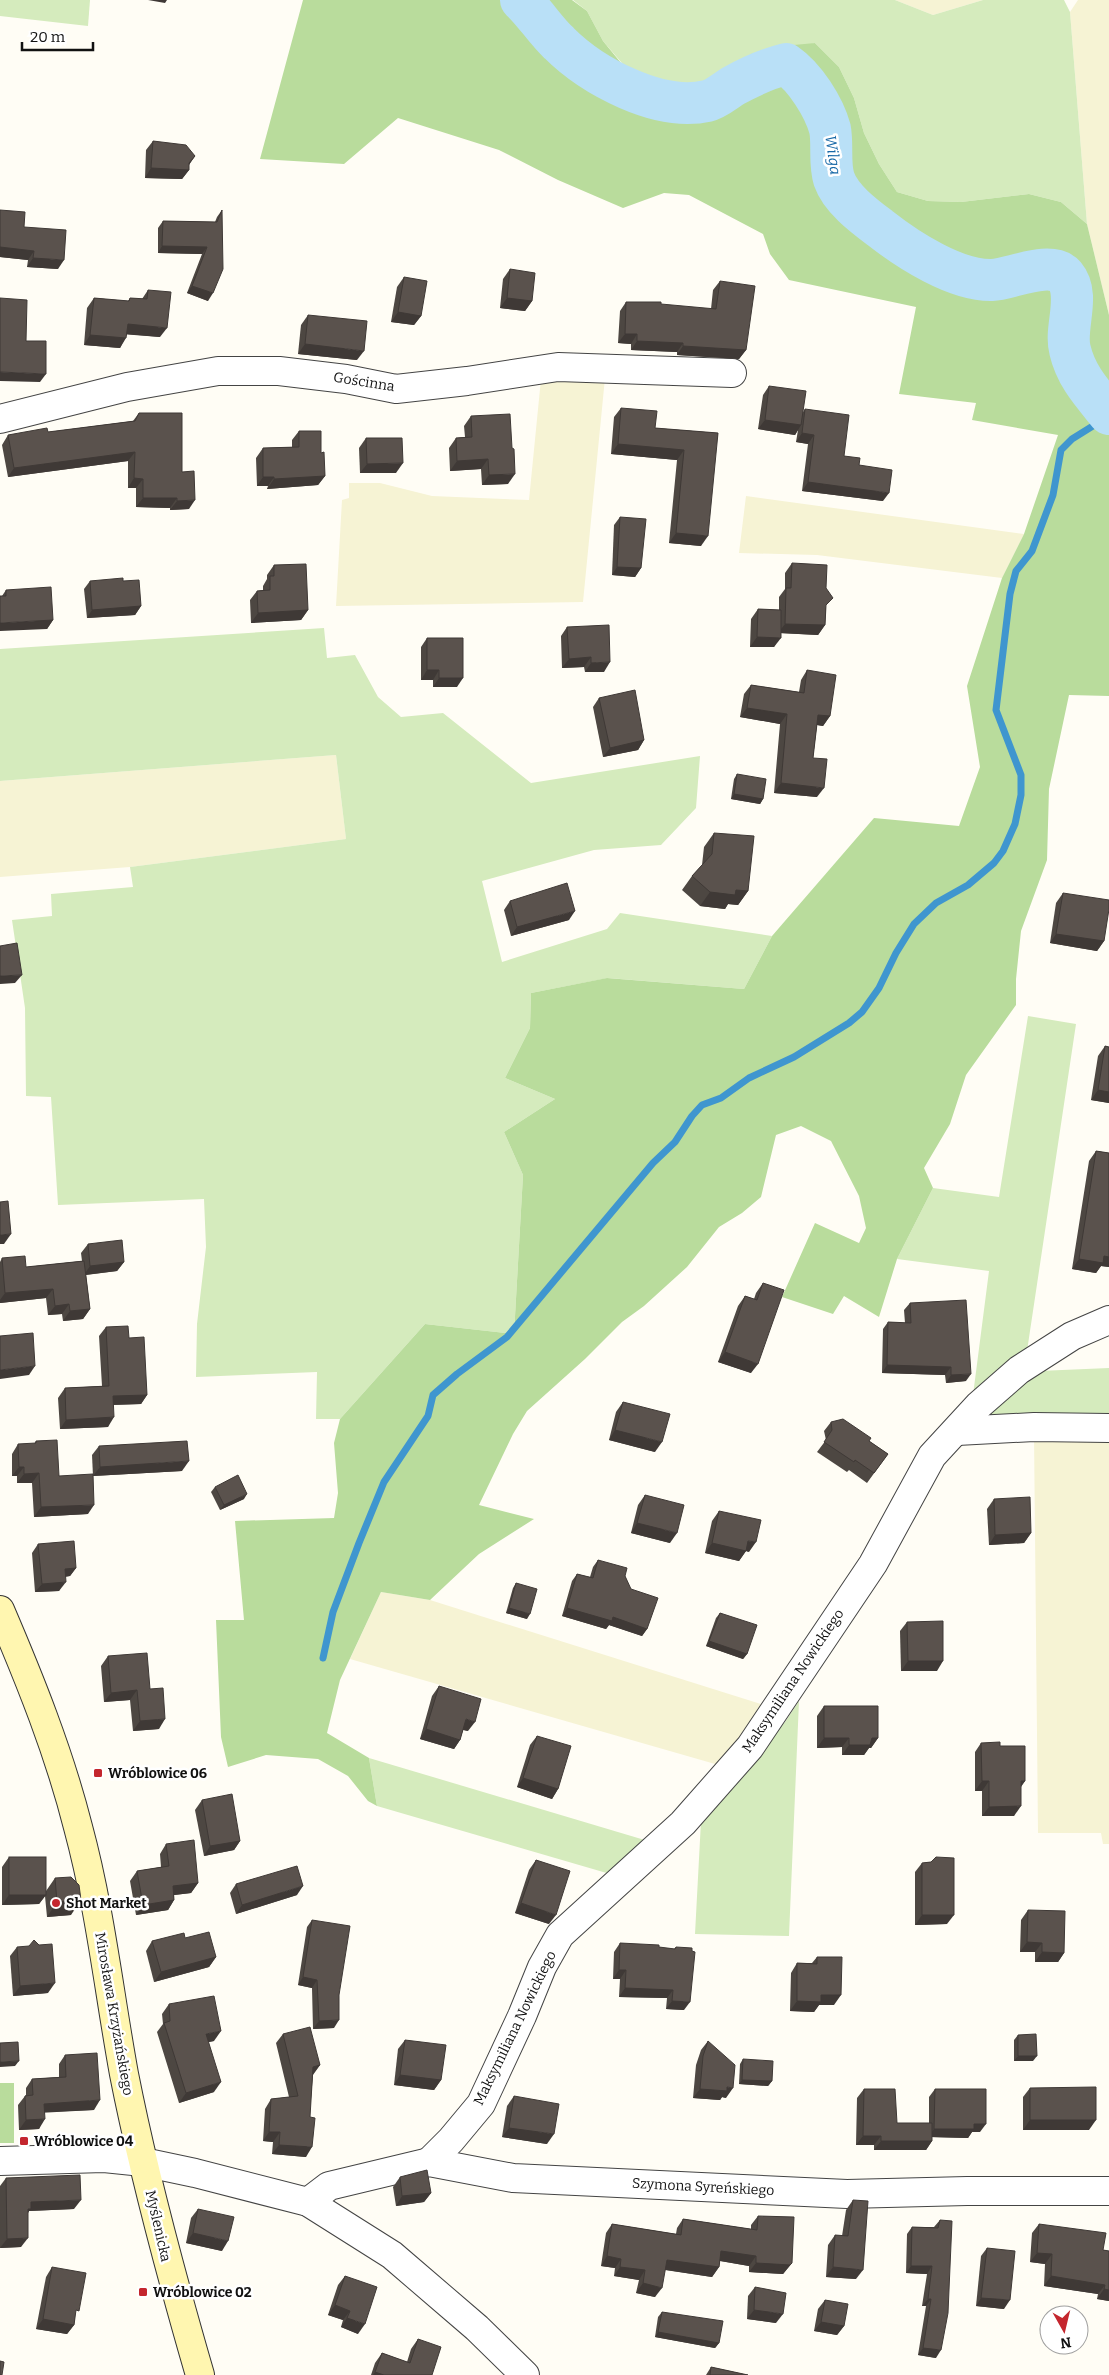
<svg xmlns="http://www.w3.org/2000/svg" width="1109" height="2375" viewBox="0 0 1109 2375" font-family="Bitter,serif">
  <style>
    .farmland { fill: #f6f3d4 }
    .green { fill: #d5ebbd }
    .forest { fill: #b9dc9c }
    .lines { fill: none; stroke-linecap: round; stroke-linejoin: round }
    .stream { stroke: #3f96cf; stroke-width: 7 }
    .river { stroke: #b9e0f7; stroke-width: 42 }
    .street-casing { stroke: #444; stroke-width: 30 }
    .secondary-casing { stroke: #333; stroke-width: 30 }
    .street { stroke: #fff; stroke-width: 28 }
    .secondary { stroke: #fff6b0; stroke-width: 28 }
    .wall { fill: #4d4742 }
    .shaded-wall { fill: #3f3936 }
    .building { fill: #5a524d; stroke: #3f3936 }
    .poi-dot { fill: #c4262e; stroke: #fff; stroke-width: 2 }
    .labels { text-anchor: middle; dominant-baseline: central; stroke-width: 5; stroke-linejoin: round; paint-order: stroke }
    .street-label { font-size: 14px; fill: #111; stroke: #fff }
    .poi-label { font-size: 14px; font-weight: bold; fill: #111; stroke: #fff; text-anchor: start }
    .water-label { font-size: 15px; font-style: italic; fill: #1768a6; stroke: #fff }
  </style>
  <rect width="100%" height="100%" fill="#fffdf5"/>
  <g class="farmland">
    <path d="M895,0H983L933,15Z"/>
    <path d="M1078,0H1109V315L1087,224L1070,12Z"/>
    <path d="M605,378L583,602L336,606L342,500L349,498V483H380L432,496L529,500L541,379Z"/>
    <path d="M746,496L1024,534L1002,578L817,555L739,553Z"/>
    <path d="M336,755L346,839L130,867L0,877V781Z"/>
    <path d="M1034,1434L1109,1435V1844H1103L1101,1833H1038Z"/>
    <path d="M381,1592L430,1600L767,1706L722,1766L350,1659Z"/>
  </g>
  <g class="green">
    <path d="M0,0H90L88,26L0,16Z"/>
    <path d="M573,0H895L933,15L983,0H1064L1070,12L1087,224L1061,202L1029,194L961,202L928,201L897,192L879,164L864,133L854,98L839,67L815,43L722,73L693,89L658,84L627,69L603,41L587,11Z"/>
    <path d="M324,628L327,658L355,655L378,697L401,717L443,713L531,783L700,756L696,808L661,845L594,850L482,881L502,962L607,929L620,913L772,936L744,989L608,978L531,993L530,1028L505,1078L555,1099L504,1132L523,1175L514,1334L425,1324L340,1419H316L317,1372L196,1377L197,1324L206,1247L204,1199L58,1205L51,1097L26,1096L25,1008L12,920L52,916L51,894L133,887L130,867L346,839L336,755L0,781V649Z"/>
    <path d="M1028,1016L1076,1024L1027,1351L973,1395L989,1271L897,1259L933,1188L999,1197Z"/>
    <path d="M1109,1368V1421L978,1416L1039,1371Z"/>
    <path d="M799,1701L789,1936L695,1934L701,1821L785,1722Z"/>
    <path d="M369,1758L648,1841L610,1874L377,1806Z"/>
  </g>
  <g class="forest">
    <path d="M303,0H572L587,11L603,41L626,69L658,84L693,89L722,73L751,54L783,46L815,43L839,67L854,98L864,133L879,164L897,192L928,201L961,202L1029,194L1061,202L1087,224L1109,315V696L1069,695L1049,789L1047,860L1021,931L1016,979V1005L966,1075L950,1124L924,1168L933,1188L897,1259L879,1317L844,1296L833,1314L782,1297L815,1223L859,1243L866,1228L859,1196L831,1141L801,1126L776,1135L761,1197L742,1213L719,1227L687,1267L644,1306L622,1322L585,1359L527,1411L513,1434L479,1505L534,1519L479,1554L430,1600L381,1592L340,1680L327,1733L369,1758L377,1806L368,1801L348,1776L318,1759L266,1755L228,1767L221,1737L216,1620H244L235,1521L334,1518L338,1493L334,1443L340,1419L425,1324L514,1334L523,1175L504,1132L555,1099L505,1078L530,1028L531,993L607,978L744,989L772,936L874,818L959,826L980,767L967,686L1002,578L1024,534L1058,435L972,420L976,403L899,394L916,307L789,280L770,254L763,234L689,195L664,193L623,208L558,180L499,150L398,118L344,164L260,159Z"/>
    <rect x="0" y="2083" width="14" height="60"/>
  </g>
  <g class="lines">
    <path class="stream" d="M323,1658L333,1612L359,1543L384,1482L428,1416L433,1395L457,1374L507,1337L653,1163L675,1142L692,1116L702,1105L721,1098L749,1078L794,1057L849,1023L862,1012L879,988L896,953L914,924L936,903L968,885L994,863L1003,851L1015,824L1021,795V775L996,710L1010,594L1016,571L1032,551L1053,495L1061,450L1072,439L1109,416"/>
    <path class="river" d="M521,0C535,13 545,30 559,43C592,76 659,112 707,101C716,99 725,91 733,86C751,76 766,69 786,64C805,77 824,107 830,129C833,145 829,163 834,179C841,199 864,216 880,228C908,250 956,281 992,280C1011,279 1051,260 1065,276C1081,295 1064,328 1070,350C1076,376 1092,393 1109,414"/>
    <defs>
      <g id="street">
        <path d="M0,419L127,387L218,371H279L346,379L396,389L467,381L558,367L732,373"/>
        <path d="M957,1431L1034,1427L1109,1428"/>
        <path d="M0,2161L104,2158L143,2162L195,2173L308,2202L392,2255L477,2328L525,2375"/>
        <path d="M429,2162L451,2140L481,2104L522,2016L542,1967L560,1935L683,1823L750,1747L873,1564L932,1456L979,1405L1019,1370L1072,1336L1109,1320"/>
        <path d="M308,2202L329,2186L429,2162L513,2178L847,2194L967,2191H1109"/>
      </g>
      <path id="secondary" d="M0,1610C30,1680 59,1752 78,1827C100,1908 109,1992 124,2074C144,2176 171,2275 200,2375"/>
    </defs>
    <use href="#street" class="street-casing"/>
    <use href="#secondary" class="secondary-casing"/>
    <use href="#street" class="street"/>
    <use href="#secondary" class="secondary"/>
  </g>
  <g class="wall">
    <path d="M153,141L195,156L189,165V170L182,179L145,178L146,150Z"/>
    <path d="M0,210L24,227L58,269L27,267L28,260L0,257Z"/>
    <path d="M222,210L208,301L187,293L202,254L158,253V228L163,221L215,222L217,217Z"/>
    <path d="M510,269L532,301L525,311L500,308L503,279Z"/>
    <path d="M404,277L421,316L414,325L391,322L397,287Z"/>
    <path d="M720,281L746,350L739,359L677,355V352L631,350V344L618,343L620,311L626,302L711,309L713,290Z"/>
    <path d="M148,290L160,337L127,334L120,348L84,345L87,308L94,298L128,301L130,298L142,299Z"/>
    <path d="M308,315L357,360L298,354L301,325Z"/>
    <path d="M769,386L803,412L805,409L844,456L859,465L883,501L802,491L808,444L796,442L798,430L795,435L758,429L763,395Z"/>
    <path d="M621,408L655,428L718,433L701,546L669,543L677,460L611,454L614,417Z"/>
    <path d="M139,413L182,472L189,509L170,510V508L136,507V488H128V461L8,477L2,445L8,435L48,432L133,421Z"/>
    <path d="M471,416L508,484L482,485L481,469L450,471L449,448L456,438L465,437L464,426Z"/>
    <path d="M299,431L321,453L325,476L318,485L267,489L268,486H257L256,458L263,448L292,447V440Z"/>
    <path d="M366,438L396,473H360L359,448Z"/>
    <path d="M620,517L641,568L635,577L612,575L614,525Z"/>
    <path d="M792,563L826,608L825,625L818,635L781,633L774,647H750L751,619L758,609L779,610V597L785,589V573Z"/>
    <path d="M274,565L308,610L301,620L251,623L250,600L257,591L263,590V586L267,579V575Z"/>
    <path d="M90,581H123L141,606L135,615L87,618L84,589Z"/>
    <path d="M6,590L53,620L47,629L2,596Z"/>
    <path d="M567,627L604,672H585L584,667L562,668L561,636Z"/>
    <path d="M427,638L457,687H433V680H421V647Z"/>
    <path d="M807,670L830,716L823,726L817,725L813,758L817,797L774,793L780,724L740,717L744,694L751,685L799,692L801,680Z"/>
    <path d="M599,698L644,740L638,750L603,757L593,707Z"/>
    <path d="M737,774L763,799L760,804L731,799L734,779Z"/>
    <path d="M714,833L748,891L738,905L728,904L725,909L700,906L682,890L692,876L702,865L704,847Z"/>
    <path d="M1063,893L1104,941L1097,951L1050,943L1056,903Z"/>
    <path d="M510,901L569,920L511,936L504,910Z"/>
    <path d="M1105,1046L1109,1047V1103L1091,1100L1098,1056Z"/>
    <path d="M1096,1151L1109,1153V1267L1101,1266L1096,1273L1072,1269L1089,1161Z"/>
    <path d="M88,1244L124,1262L117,1271L86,1275L90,1309L83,1319L63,1321L62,1314L48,1315L46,1298L0,1303V1262L2,1258L26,1267L82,1261L81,1253Z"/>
    <path d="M763,1283L751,1373L718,1362L738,1306L745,1296L754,1299L756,1293Z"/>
    <path d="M910,1303L966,1381L946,1383L945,1375L882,1373L883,1329L888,1322L905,1323L904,1310Z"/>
    <path d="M106,1327L129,1338L147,1395L141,1404L113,1405L108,1427L60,1429L58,1398L65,1388L102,1386L99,1336Z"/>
    <path d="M623,1402L655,1452L609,1440L616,1412Z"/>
    <path d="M831,1422L869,1441L888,1454L867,1483L849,1470L847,1472L817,1452L826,1440L824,1431Z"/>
    <path d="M36,1441L59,1476L88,1514L34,1517L32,1483H17V1476H12V1454L18,1444H34Z"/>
    <path d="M99,1446L182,1471L93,1476L92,1455Z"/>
    <path d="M215,1487L244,1499L220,1510L211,1492Z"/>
    <path d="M645,1495L670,1543L631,1533L638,1505Z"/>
    <path d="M994,1499L1031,1533L1024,1543L989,1545L987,1509Z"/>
    <path d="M719,1511L749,1552L746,1551L739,1561L705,1553L712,1521Z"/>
    <path d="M38,1544L76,1568L70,1576L65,1577L59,1591L35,1592L32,1553Z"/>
    <path d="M598,1560L625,1576L647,1629L642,1636L609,1625L606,1629L562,1616L572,1581L577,1574L590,1577L593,1567Z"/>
    <path d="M516,1583L527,1619L506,1613L513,1588Z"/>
    <path d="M720,1613L747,1654L743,1659L706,1646L716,1618Z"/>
    <path d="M907,1622L937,1671H901L900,1631Z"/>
    <path d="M108,1656L150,1689L159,1729L133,1731L130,1700L104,1702L101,1666Z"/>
    <path d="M439,1686L468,1731L463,1730L460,1740L454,1749L420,1739L432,1696Z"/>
    <path d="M824,1706L878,1738L871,1748H869L864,1755H842V1747L817,1748V1716Z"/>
    <path d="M537,1736L558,1789L552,1799L517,1787L530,1745Z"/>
    <path d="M981,1743L1000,1746L1025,1781L1021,1787L1014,1816H982V1791H975V1752Z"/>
    <path d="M202,1800L240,1841L234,1850L204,1856L195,1810Z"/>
    <path d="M166,1844L198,1883L191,1893L174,1895V1900L168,1910L136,1915L130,1881L137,1871L161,1867L160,1854Z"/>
    <path d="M9,1857L46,1891L55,1878L71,1915L47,1917L45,1896L39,1904L2,1905V1867Z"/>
    <path d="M536,1860L549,1924L515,1913L529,1870Z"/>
    <path d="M931,1862L947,1924L915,1925V1872L922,1863Z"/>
    <path d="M236,1884L297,1895L236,1914L230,1893Z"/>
    <path d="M1028,1910L1064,1953L1058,1962H1035V1952H1020L1021,1920Z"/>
    <path d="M312,1920L334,2028L313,2029L312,1988L298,1985L307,1927Z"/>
    <path d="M185,1938L216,1957L209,1967L154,1982L146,1951L152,1941Z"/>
    <path d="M620,1943L674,1949L676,1947L684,2010L666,2009L667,1998L619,1997L620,1979H613L614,1952Z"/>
    <path d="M17,1947L48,1993L13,1996L10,1956Z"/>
    <path d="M817,1957L834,2005H819L814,2012L790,2011L791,1973L797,1963H812Z"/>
    <path d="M169,2004L214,2041L208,2042L214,2092L179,2103L157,2032L163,2024L162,2014Z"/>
    <path d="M283,2034L320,2065L313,2075L306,2157L272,2154L273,2142L263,2141L265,2109L271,2099L289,2097L276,2043Z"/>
    <path d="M1018,2035L1033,2061H1014V2040Z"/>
    <path d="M405,2040L441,2080L434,2090L394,2085L398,2049Z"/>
    <path d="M708,2041L726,2098L722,2097L720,2100L693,2098L696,2065L701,2050Z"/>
    <path d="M65,2055L94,2110L45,2112L39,2129L19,2130L18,2105L25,2096L26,2095V2088L32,2079L59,2077V2064Z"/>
    <path d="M743,2059L772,2081L768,2086L739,2084L740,2064Z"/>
    <path d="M1030,2088L1089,2130H1023V2097Z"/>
    <path d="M864,2089L897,2123H929V2097L935,2089L980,2132H972L968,2138L932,2137V2141L926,2150H874V2145H856L857,2098Z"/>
    <path d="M514,2096L547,2144L502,2137L507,2106Z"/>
    <path d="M400,2177L431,2193L424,2202L396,2206L393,2187Z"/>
    <path d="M6,2178L74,2209L29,2211L28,2213L21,2247L0,2248V2186Z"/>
    <path d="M853,2200L856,2279L826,2277L828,2245L835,2235L842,2236L846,2210Z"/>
    <path d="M198,2209L222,2251L186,2243L191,2218Z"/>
    <path d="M758,2216L792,2263L783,2274L749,2272V2266L720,2261L719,2267L712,2277L665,2270L655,2297L636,2293L639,2280L614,2276L615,2268L601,2266L606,2233L612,2224L676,2234L677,2228L683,2219L751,2229V2225Z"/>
    <path d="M940,2220L936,2358L918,2355L926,2306H922L927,2274L906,2273L907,2234L912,2227H934Z"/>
    <path d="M1039,2224L1103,2250L1109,2251V2301L1097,2299L1098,2294L1044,2286L1045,2264L1030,2262L1032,2233Z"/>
    <path d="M987,2248L1004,2309L976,2306L981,2256Z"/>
    <path d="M52,2267L75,2317L74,2325L67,2334L36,2329L46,2277Z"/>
    <path d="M345,2276L358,2334L341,2327L343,2320L328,2315L338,2285Z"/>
    <path d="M755,2287L776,2323L747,2319L748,2296Z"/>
    <path d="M825,2300L844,2326L837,2335L814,2331L818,2309Z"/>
    <path d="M662,2312L719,2343L715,2348L655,2337L658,2317Z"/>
    <path d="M418,2339L432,2375H371L375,2363L382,2353L407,2362L411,2349Z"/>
    <path d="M711,2367L748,2375H706Z"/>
  </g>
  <g class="shaded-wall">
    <path d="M148,0H167L165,3Z"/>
    <path d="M195,156L188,166L189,170L182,179L145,178L151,168L189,163Z"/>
    <path d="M162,246L207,247L202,254L158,253Z"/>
    <path d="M0,247L34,251L28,260L0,257Z"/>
    <path d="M33,258L64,260L58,269L27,267Z"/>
    <path d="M192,286L213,293L208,301L187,293Z"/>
    <path d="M507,298L532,301L525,311L500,308Z"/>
    <path d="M398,312L421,316L414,325L391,322Z"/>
    <path d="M128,324L167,328L160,337L121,334Z"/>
    <path d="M625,334H637L631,344L618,343Z"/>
    <path d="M90,335L126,338L120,348L84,345Z"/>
    <path d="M637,341L683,343L677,352L631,350Z"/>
    <path d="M305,344L364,351L357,360L298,354Z"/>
    <path d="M683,346L746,350L739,359L677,355Z"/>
    <path d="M0,372L46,374L40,382L0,381Z"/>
    <path d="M765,420L801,425L795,435L758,429Z"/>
    <path d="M802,433L814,435L808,444L796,442Z"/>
    <path d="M618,444L684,450L677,460L611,454Z"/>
    <path d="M135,452L128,461L8,477L14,468Z"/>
    <path d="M488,459L481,469L450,471L457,461Z"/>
    <path d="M403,463L396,473H360L367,464Z"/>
    <path d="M515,474L508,484L482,485L489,475Z"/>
    <path d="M325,476L318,485L267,489L274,479Z"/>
    <path d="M263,477H274L268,486H257Z"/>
    <path d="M134,478L143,479L136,488H128Z"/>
    <path d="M808,482L889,493L883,501L802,491Z"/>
    <path d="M143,498H177L170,508L136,507Z"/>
    <path d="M195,500L189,509L170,510L177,501Z"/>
    <path d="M676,533L708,536L701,546L669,543Z"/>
    <path d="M617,567L641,568L635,577L612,575Z"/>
    <path d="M141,606L135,615L87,618L92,610Z"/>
    <path d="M308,610L301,620L251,623L258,613Z"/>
    <path d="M53,620L47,629L0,631V623Z"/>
    <path d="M785,624L825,625L818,635L778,633Z"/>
    <path d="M757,637L781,638L774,647H750Z"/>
    <path d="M591,657L584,667L562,668L569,659Z"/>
    <path d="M610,662L604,672H585L591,663Z"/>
    <path d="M427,670H439L433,680H421Z"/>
    <path d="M439,678H463L457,687H433Z"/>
    <path d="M747,708L787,714L780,724L740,717Z"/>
    <path d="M818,715L830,716L823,726L811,724Z"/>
    <path d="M644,740L638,750L603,757L610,748Z"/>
    <path d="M781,783L824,788L817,797L774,793Z"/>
    <path d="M734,794L763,799L760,804L731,799Z"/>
    <path d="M736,890L748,891L738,905L728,904L725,909L700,906L710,892Z"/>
    <path d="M575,911L569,920L511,936L517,927Z"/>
    <path d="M1056,934L1104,941L1097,951L1050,943Z"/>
    <path d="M22,975L15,983L0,984V976Z"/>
    <path d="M1098,1090L1109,1092V1103L1091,1100Z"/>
    <path d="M11,1234L4,1244H0V1235Z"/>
    <path d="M1104,1256L1109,1257V1267L1101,1266L1096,1273L1072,1269L1079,1259Z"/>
    <path d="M124,1262L117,1271L84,1275L90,1266Z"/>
    <path d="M53,1289L46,1298L0,1303V1300L5,1293Z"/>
    <path d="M69,1304L62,1314L48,1315L55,1306Z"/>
    <path d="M90,1309L83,1319L63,1321L70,1311Z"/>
    <path d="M725,1352L758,1364L751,1373L718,1362Z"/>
    <path d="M887,1365L951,1367L945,1375L882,1373Z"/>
    <path d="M35,1366L29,1375L0,1379V1370Z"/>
    <path d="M971,1374L966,1381L946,1383L951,1375Z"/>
    <path d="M147,1395L141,1404L106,1405L113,1396Z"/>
    <path d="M114,1417L108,1427L60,1429L66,1420Z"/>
    <path d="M615,1430L662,1442L655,1452L609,1440Z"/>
    <path d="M189,1461L182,1471L93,1476L100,1467Z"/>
    <path d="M19,1467H24L17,1476H12Z"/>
    <path d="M39,1473L32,1483H17L24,1474Z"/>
    <path d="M247,1494L244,1499L220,1510L224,1505Z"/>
    <path d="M94,1505L88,1514L34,1517L41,1507Z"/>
    <path d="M637,1523L677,1533L670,1543L631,1533Z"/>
    <path d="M1031,1533L1024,1543L989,1545L995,1535Z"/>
    <path d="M748,1541L756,1542L749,1552L746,1551L739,1561L705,1553L712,1543Z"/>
    <path d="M76,1568L70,1576L59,1577L65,1569Z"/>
    <path d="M66,1582L59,1591L35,1592L42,1584Z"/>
    <path d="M509,1608L530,1614L527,1619L506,1613Z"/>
    <path d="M567,1608L613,1617L647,1629L642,1636L609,1625L606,1629L562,1616Z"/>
    <path d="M709,1641L747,1654L743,1659L706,1646Z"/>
    <path d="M908,1661H943L937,1671H901Z"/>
    <path d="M137,1690L130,1700L104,1702L111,1693Z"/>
    <path d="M165,1719L159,1729L133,1731L140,1721Z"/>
    <path d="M466,1719L475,1722L468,1731L460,1729Z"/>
    <path d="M426,1729L460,1740L454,1749L420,1739Z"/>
    <path d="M824,1738H849L842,1747L817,1748Z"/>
    <path d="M872,1738H878L871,1748H869L864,1755H842L849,1745Z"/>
    <path d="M523,1778L558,1789L552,1799L517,1787Z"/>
    <path d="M982,1781H989L982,1791H975Z"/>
    <path d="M1021,1781H1025L1018,1790Z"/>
    <path d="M1021,1806L1014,1816H982L989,1807Z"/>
    <path d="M240,1841L234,1850L204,1856L210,1846Z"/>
    <path d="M198,1883L191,1893L166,1896L173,1886Z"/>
    <path d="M303,1886L297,1895L236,1914L242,1905Z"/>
    <path d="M9,1895H46L39,1904L2,1905Z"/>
    <path d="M81,1900L71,1915L47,1917L57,1902Z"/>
    <path d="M174,1900L168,1910L136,1915L143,1905Z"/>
    <path d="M521,1903L556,1915L549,1924L515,1913Z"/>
    <path d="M922,1915H954L947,1924L915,1925Z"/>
    <path d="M1027,1942L1042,1943L1035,1952H1020Z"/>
    <path d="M1042,1952L1064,1953L1058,1962H1035Z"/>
    <path d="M216,1957L209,1967L154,1982L161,1972Z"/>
    <path d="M619,1970H626L620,1979H613Z"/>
    <path d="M303,1977L317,1980L312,1988L298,1985Z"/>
    <path d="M55,1983L48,1993L13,1996L20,1986Z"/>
    <path d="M625,1988L673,1990L667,1998L619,1997Z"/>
    <path d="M821,1995H841L834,2005H819L814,2012L790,2011L797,2001Z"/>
    <path d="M672,2001L690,2002L684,2010L666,2009Z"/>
    <path d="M339,2020L334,2028L313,2029L319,2021Z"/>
    <path d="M221,2031L214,2041L199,2044L206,2034Z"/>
    <path d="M1018,2056H1037L1033,2061H1014Z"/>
    <path d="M19,2061L15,2066L0,2067V2062Z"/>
    <path d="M320,2065L313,2074L307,2076L313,2067Z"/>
    <path d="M400,2075L441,2080L434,2090L394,2085Z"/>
    <path d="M742,2080L772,2081L768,2086L739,2084Z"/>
    <path d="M221,2082L214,2092L179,2103L186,2093Z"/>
    <path d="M727,2087L733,2088L726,2098L722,2097L720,2100L693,2098L700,2089Z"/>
    <path d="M100,2100L94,2110L38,2113L44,2104Z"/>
    <path d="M45,2119L39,2129L19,2130L26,2120Z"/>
    <path d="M1030,2120H1096L1089,2130H1023Z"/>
    <path d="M974,2124H986L980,2132H972L968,2138L928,2137L934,2129Z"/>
    <path d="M509,2128L554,2134L547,2144L502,2137Z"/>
    <path d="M269,2132H280L273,2142L263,2141Z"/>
    <path d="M863,2136H881L874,2145H856Z"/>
    <path d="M881,2141H932L926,2150H874Z"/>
    <path d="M279,2145L312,2147L306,2157L272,2154Z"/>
    <path d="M431,2193L424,2202L396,2206L402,2196Z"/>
    <path d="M81,2200L74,2209L29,2211L25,2218L31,2202Z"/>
    <path d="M193,2233L228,2241L222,2251L186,2243Z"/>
    <path d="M28,2238L21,2247L0,2248L7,2239Z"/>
    <path d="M721,2251L756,2256L749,2266L715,2260Z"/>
    <path d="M1037,2253L1052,2254L1045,2264L1030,2262Z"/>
    <path d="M607,2256L621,2259L615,2268L601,2266Z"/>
    <path d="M667,2260L719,2267L712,2277L660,2269Z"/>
    <path d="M756,2263H792L783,2274L749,2272Z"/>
    <path d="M911,2266H932L927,2274L906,2273Z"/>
    <path d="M620,2267L645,2270L639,2280L614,2276Z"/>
    <path d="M833,2267L863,2270L856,2279L826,2277Z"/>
    <path d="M1051,2276L1105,2285L1098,2294L1044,2286Z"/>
    <path d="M643,2283L662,2288L655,2297L636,2293Z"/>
    <path d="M1104,2289L1109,2290V2301L1097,2299Z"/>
    <path d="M981,2298L1010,2300L1004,2309L976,2306Z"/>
    <path d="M928,2299H931L926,2306H922Z"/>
    <path d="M335,2305L350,2311L343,2320L328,2315Z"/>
    <path d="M754,2310L783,2314L776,2323L747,2319Z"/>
    <path d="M347,2318L365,2324L358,2334L341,2327Z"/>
    <path d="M43,2319L74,2325L67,2334L36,2329Z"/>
    <path d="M821,2322L844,2326L837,2335L814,2331Z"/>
    <path d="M658,2332L719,2343L715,2348L655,2337Z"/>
    <path d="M923,2348L941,2350L936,2358L918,2355Z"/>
    <path d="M375,2372L384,2375H373Z"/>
  </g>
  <g class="building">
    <path d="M153,141L186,145L195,156L189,163V170L151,168Z"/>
    <path d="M0,210L25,212L24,227L66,230L64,260L33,258L34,251L0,247Z"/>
    <path d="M222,210L223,269L213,293L192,286L207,247L162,246L163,221L217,222Z"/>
    <path d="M510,269L535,273L532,301L507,298Z"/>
    <path d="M404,277L427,281L421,316L398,312Z"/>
    <path d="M720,281L755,286L746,350L683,346V343L637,341V334H625L626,302H661V304L716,309Z"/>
    <path d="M148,290L171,292L167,328L128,324L126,338L90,335L94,298L129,301L130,298L147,299Z"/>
    <path d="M0,298L27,300L26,341H46V374L0,372Z"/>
    <path d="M308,315L367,321L364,351L305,344Z"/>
    <path d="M769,386L806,391L801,425L765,420Z"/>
    <path d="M621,408L657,411L655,428L718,433L708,536L676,533L684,450L618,444Z"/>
    <path d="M805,409L849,415L844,456L860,458L859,465L892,470L889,493L808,482L814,435L802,433Z"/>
    <path d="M139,413H182V472L194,471L195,500L177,501V498H143V479L134,478L135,452L14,468L8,435L47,428L48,432L135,421Z"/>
    <path d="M510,414L512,448L514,449L515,474L489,475L488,459L457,461L456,438L472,437L471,416Z"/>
    <path d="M299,431H321V453L324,452L325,476L274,479V477H263V448L299,447Z"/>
    <path d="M366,438H402L403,463L367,464Z"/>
    <path d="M620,517L646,519L641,568L617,567Z"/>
    <path d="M792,563L827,565L826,588L833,598L826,605L825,625L785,624L786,588H791Z"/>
    <path d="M306,564L308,610L258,613L257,591L270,590V576H274V565Z"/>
    <path d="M123,578V581L139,580L141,606L92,610L90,581Z"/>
    <path d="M51,587L53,620L0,623V596H6V590Z"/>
    <path d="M758,609L781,610V638L757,637Z"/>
    <path d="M609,625L610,662L591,663V657L569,659L567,627Z"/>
    <path d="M427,638H463V678H439V670H427Z"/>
    <path d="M807,670L836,675L830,716L818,715L813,758L827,759L824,788L781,783L787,714L747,708L751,685L804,693Z"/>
    <path d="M635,690L644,740L610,748L599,698Z"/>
    <path d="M737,774L766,779L763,799L734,794Z"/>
    <path d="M714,833L754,836L748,891L736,890L735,895L710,892L692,876L712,854Z"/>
    <path d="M567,883L575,911L517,927L510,901Z"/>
    <path d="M1063,893L1109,900V909L1104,941L1056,934Z"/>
    <path d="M17,943L22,975L0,976V946Z"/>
    <path d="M1105,1046L1109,1047V1092L1098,1090Z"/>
    <path d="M1096,1151L1109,1153V1257L1104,1256L1103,1263L1079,1259Z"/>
    <path d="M8,1201L11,1234L0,1235V1202Z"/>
    <path d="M122,1240L124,1262L90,1266L88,1244Z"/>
    <path d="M25,1256L26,1267L84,1261L90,1309L70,1311L69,1304L55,1306L53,1289L5,1293L2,1258Z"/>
    <path d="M763,1283L784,1290L758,1364L725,1352L745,1296L757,1300Z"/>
    <path d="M966,1300L971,1374L951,1375V1367L887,1365L888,1322L911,1323L910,1303Z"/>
    <path d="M128,1326L129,1338L144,1337L147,1395L113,1396L114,1417L66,1420L65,1388L109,1386L106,1327Z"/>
    <path d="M33,1333L35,1366L0,1370V1336Z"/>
    <path d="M623,1402L670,1414L662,1442L615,1430Z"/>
    <path d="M843,1419L871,1438L869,1441L888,1454L874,1473L855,1460L854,1462L824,1442L832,1430L831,1422Z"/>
    <path d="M57,1440L59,1476L93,1474L94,1505L41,1507L39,1473L24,1474V1467H19L18,1444L36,1443V1441Z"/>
    <path d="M187,1441L189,1461L100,1467L99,1446Z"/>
    <path d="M238,1475L247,1494L224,1505L215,1487Z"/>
    <path d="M645,1495L684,1505L677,1533L637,1523Z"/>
    <path d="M1030,1497L1031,1533L995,1535L994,1499Z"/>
    <path d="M719,1511L761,1520L756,1542L748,1541L746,1551L712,1543Z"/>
    <path d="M74,1541L76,1568L65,1569L66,1582L42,1584L38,1544Z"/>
    <path d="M598,1560L627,1568L625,1576L631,1589L658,1598L647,1629L613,1617L612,1621L567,1608L577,1574L593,1578Z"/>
    <path d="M516,1583L537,1589L530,1614L509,1608Z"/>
    <path d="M720,1613L757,1625L747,1654L709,1641Z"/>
    <path d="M943,1621V1661H908L907,1622Z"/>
    <path d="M147,1653L150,1689L163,1688L165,1719L140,1721L137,1690L111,1693L108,1656Z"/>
    <path d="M439,1686L481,1699L475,1722L466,1719L460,1740L426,1729Z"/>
    <path d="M824,1706H878V1738H872L870,1745H849V1738H824Z"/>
    <path d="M537,1736L571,1746L558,1789L523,1778Z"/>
    <path d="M1000,1742V1746H1025V1781H1021V1806L989,1807V1781H982L981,1743Z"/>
    <path d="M232,1794L240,1841L210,1846L202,1800Z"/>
    <path d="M194,1840L198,1883L173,1886L174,1900L143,1905L137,1871L169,1866L166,1844Z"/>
    <rect x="9" y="1857" width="37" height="38"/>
    <path d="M936,1857L954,1858V1915H922V1863L931,1862Z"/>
    <path d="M536,1860L570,1871L556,1915L521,1903Z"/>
    <path d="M297,1866L303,1886L242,1905L236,1884Z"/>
    <path d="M71,1877L79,1885L81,1900L57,1902L55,1878Z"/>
    <path d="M1028,1910L1065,1911L1064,1953L1042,1952V1943L1027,1942Z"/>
    <path d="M312,1920L350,1926L339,1995V2020L319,2021L317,1980L303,1977Z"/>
    <path d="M209,1932L216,1957L161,1972L152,1941L184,1933L185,1938Z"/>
    <path d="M34,1940L39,1945L52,1944L55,1983L20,1986L17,1947L29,1946Z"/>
    <path d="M620,1943L659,1945V1947L675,1949L676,1947L692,1948V1951L695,1952L690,2002L672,2001L673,1990L625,1988L626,1970H619Z"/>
    <path d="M817,1957H842L841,1995H821V2002L797,2001V1963L817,1964Z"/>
    <path d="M214,1996L221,2031L206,2034L221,2082L186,2093L164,2023L170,2021L169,2004Z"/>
    <path d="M310,2027L320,2065L313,2067L310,2117L315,2118L312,2147L279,2145L280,2132H269L271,2099L298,2096L283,2034Z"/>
    <path d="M1036,2034L1037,2056H1018V2035Z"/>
    <path d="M405,2040L446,2045L441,2080L400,2075Z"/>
    <path d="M708,2041L735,2065L733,2088L727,2087V2091L700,2089L703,2056Z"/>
    <path d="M18,2042L19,2061L0,2062V2043Z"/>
    <path d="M97,2053L100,2100L44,2104L45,2119L26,2120L25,2096L33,2095L32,2079L66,2077L65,2055Z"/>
    <path d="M743,2059L773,2061L772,2081L742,2080Z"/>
    <path d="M1096,2087V2120H1030V2088Z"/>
    <path d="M864,2089H895L897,2123H932V2141H881V2136H863Z"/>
    <path d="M935,2089H986V2124H974V2129H934Z"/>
    <path d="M514,2096L559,2104L554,2134L509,2128Z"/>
    <path d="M427,2170L431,2193L402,2196L400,2177Z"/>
    <path d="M80,2175L81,2200L31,2202V2209H28V2238L7,2239L6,2178Z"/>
    <path d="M853,2200L868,2201L863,2270L833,2267L835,2235L848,2236Z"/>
    <path d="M198,2209L234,2217L228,2241L193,2233Z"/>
    <path d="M758,2216L794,2217L792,2263L790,2265L756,2263V2256L721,2251L719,2267L667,2260L662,2288L643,2283L645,2270L620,2267L621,2259L607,2256L612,2224L681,2235L683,2219L757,2230Z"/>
    <path d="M940,2220L952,2221L948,2313L941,2350L923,2348L931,2299H928L932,2266H911L912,2227L938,2228Z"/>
    <path d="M1039,2224L1106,2233L1103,2250L1109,2251V2290L1104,2289L1105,2285L1051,2276L1052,2254L1037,2253Z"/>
    <path d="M987,2248L1015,2251L1010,2300L981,2298Z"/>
    <path d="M52,2267L86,2273L79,2311L76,2310L74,2325L43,2319Z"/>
    <path d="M345,2276L377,2287L365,2324L347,2318L350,2311L335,2305Z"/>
    <path d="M755,2287L786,2293L783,2314L754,2310Z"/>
    <path d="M825,2300L848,2304L844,2326L821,2322Z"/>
    <path d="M662,2312L723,2321L719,2343L658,2332Z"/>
    <path d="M418,2339L441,2347L432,2375H384L375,2372L382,2353L410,2363Z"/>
    <path d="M0,2361L4,2362L2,2375H0Z"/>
    <path d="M711,2367L748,2375H710Z"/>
  </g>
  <g class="poi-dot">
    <rect x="93" y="1768" width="10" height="10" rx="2.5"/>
    <circle cx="56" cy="1903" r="5"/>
    <rect x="19" y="2136" width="10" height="10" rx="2.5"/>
    <rect x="138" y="2287" width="10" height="10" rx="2.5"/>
  </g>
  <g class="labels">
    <g class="street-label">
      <text transform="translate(364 382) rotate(9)">Gościnna</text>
      <text transform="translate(793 1681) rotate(-56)">Maksymiliana Nowickiego</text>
      <text transform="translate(114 2014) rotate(80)">Mirosława Krzyżańskiego</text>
      <text transform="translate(515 2028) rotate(-64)">Maksymiliana Nowickiego</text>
      <text transform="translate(703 2187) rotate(3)">Szymona Syreńskiego</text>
      <text transform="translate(158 2226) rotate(77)">Myślenicka</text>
    </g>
    <g class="poi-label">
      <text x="108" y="1773">Wróblowice 06</text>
      <text x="66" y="1903">Shot Market</text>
      <text x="34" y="2141">Wróblowice 04</text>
      <text x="153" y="2292">Wróblowice 02</text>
    </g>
    <g class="water-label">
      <text transform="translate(833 155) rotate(82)">Wilga</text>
    </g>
  </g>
  <g transform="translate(1064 2330) rotate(172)"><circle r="24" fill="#ffffff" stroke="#a0a0a0"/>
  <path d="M0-4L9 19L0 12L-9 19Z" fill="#c4262e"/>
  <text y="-8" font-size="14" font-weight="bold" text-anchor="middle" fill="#111111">N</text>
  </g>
  <path d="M22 42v8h71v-8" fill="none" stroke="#111111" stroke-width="2.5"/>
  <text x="30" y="42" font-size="15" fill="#111111" stroke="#ffffff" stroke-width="4" paint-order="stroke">20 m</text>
</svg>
